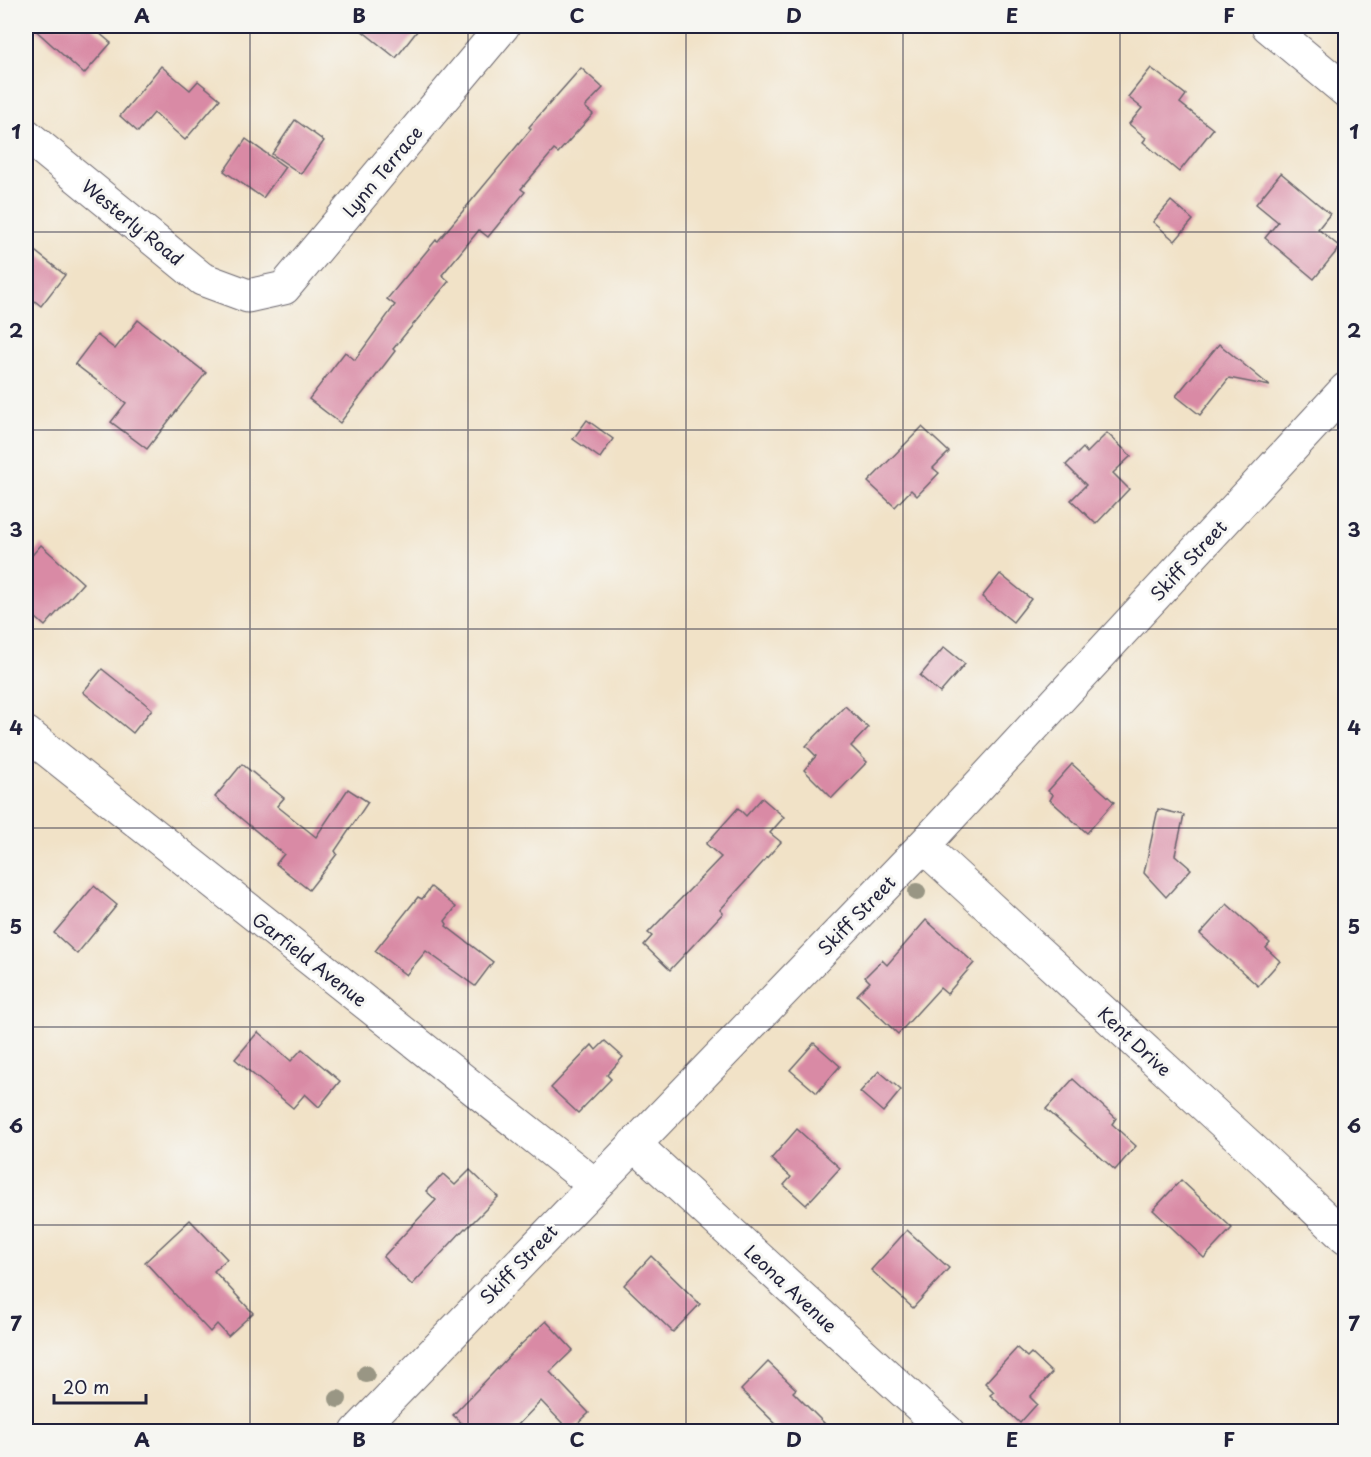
<svg xmlns="http://www.w3.org/2000/svg" width="1371" height="1457" viewBox="0 0 1371 1457" font-family="'Playpen Sans',sans-serif">
  <style>
    .building { fill: #d98aa5 }
    .lines { fill: none; stroke-linecap: round; stroke-linejoin: round }
    .minor-casing { stroke: #6a656c; stroke-width: 35 }
    .major-casing { stroke: #6a656c; stroke-width: 35 }
    .minor { stroke: #fff; stroke-width: 33 }
    .major { stroke: #fff; stroke-width: 33 }
    .tree { fill: #999684 }
    .grid { fill: none; stroke: #22223b; stroke-width: 1.5; stroke-opacity: 0.55 }
    .labels { text-anchor: middle; dominant-baseline: central; stroke-width: 6; stroke-linejoin: round; paint-order: stroke }
    .street-label { font-size: 18px; fill: #22223b; stroke: #f6f6f2 }
    .neatline { fill: none; stroke: #22223b; stroke-width: 2 }
    .grid-label { font-size: 20px; text-anchor: middle; font-weight: bold; fill: #22223b }
  </style>
  <rect width="100%" height="100%" fill="#f6f6f2"/>
  <filter id="ink" filterUnits="userSpaceOnUse"><feTurbulence type="fractalNoise" baseFrequency=".0167" numOctaves="2"/><feDisplacementMap in="SourceGraphic" scale="12" xChannelSelector="R" yChannelSelector="G"/><feConvolveMatrix kernelMatrix="1 2 1 2 8 2 1 2 1" color-interpolation-filters="sRGB"/></filter>
  <filter id="wash" filterUnits="userSpaceOnUse"><feTurbulence type="fractalNoise" baseFrequency=".008" numOctaves="4" result="noise"/><feDisplacementMap in="SourceGraphic" scale="24" xChannelSelector="R" yChannelSelector="G"/><feGaussianBlur stdDeviation="1.35" result="paint"/><feColorMatrix in="noise" values="0 0 0 0 0 0 0 0 0 0 0 0 0 0 0 0 0 1.4 0 .05"/><feComposite in="paint" operator="in"/></filter>
  <g filter="url(#wash)">
    <rect width="100%" height="100%" fill="#f1e2c7"/>
    <g id="blocks">
      <g class="building">
        <path d="M31,26H91L111,43L84,74Z"/>
        <path d="M356,26H421L396,58Z"/>
        <path d="M161,66L190,90L198,81L220,99L185,140L154,113L138,132L120,116Z"/>
        <path d="M581,68L603,88L585,107L593,114L558,153L554,150L521,189L525,192L488,237L479,230L442,275L449,281L393,349L395,351L340,423L309,399L345,352L355,360L395,305L387,299L436,240L438,241L531,129L529,127Z"/>
        <path d="M1151,68L1186,95L1180,103L1213,129L1179,172L1143,142L1146,138L1129,124L1142,108L1128,97Z"/>
        <path d="M295,120L324,141L301,174L272,154Z"/>
        <path d="M246,139L285,167L263,198L224,171Z"/>
        <path d="M1281,173L1330,214L1318,229L1340,247L1314,279L1265,238L1278,222L1256,204Z"/>
        <path d="M1171,201L1193,220L1175,241L1153,222Z"/>
        <path d="M26,244L65,275L41,306L26,294Z"/>
        <path d="M138,320L206,373L147,449L111,422L126,403L75,364L97,335L115,349Z"/>
        <path d="M1219,344L1270,386L1229,378L1200,415L1176,396Z"/>
        <path d="M587,420L613,439L600,458L573,439Z"/>
        <path d="M922,427L949,452L933,468L939,473L917,496L911,490L895,507L868,482Z"/>
        <path d="M1107,433L1131,456L1113,473L1129,489L1096,524L1071,500L1086,485L1066,465L1083,448L1087,453Z"/>
        <path d="M41,545L83,583L45,626L26,609V562Z"/>
        <path d="M1000,574L1031,599L1013,622L982,597Z"/>
        <path d="M944,647L965,664L940,693L920,676Z"/>
        <path d="M102,669L152,709L133,733L83,692Z"/>
        <path d="M845,706L868,728L851,746L867,762L832,798L804,770L816,756L806,746Z"/>
        <path d="M242,764L284,798L277,806L316,837L348,789L368,802L335,851L337,854L309,890L276,864L284,854L215,797Z"/>
        <path d="M1072,764L1114,802L1087,833L1050,800L1053,795L1048,791Z"/>
        <path d="M762,798L784,817L770,833L781,842L720,910L723,913L670,970L644,945L652,936L648,933L721,857L706,844L738,808L746,816Z"/>
        <path d="M1158,809L1184,815L1175,855L1191,869L1166,897L1144,873Z"/>
        <path d="M94,886L117,905L77,954L54,933Z"/>
        <path d="M431,887L456,907L445,921L447,924L446,926L493,962L475,986L426,951L406,975L375,951L418,897L422,899Z"/>
        <path d="M1227,904L1270,943L1266,948L1280,961L1258,986L1200,934Z"/>
        <path d="M926,920L974,963L947,994L940,988L898,1034L857,995L870,982L865,977L882,960L887,965Z"/>
        <path d="M258,1032L291,1061L302,1049L340,1081L319,1107L305,1094L293,1108L235,1059Z"/>
        <path d="M605,1041L623,1057L607,1075L611,1079L578,1113L551,1088L592,1045L596,1050Z"/>
        <path d="M814,1043L840,1066L817,1093L790,1070Z"/>
        <path d="M879,1071L901,1090L883,1112L860,1092Z"/>
        <path d="M1073,1079L1116,1118L1112,1124L1136,1146L1115,1170L1046,1109Z"/>
        <path d="M797,1129L840,1168L806,1205L784,1185L791,1177L771,1159Z"/>
        <path d="M470,1170L498,1197L466,1229L465,1228L412,1285L383,1257L436,1200L426,1191L443,1174L455,1185Z"/>
        <path d="M1181,1180L1232,1228L1204,1258L1153,1210Z"/>
        <path d="M190,1220L227,1259L214,1271L253,1313L228,1336L217,1324L210,1332L145,1262Z"/>
        <path d="M907,1230L949,1268L913,1308L871,1270Z"/>
        <path d="M651,1256L700,1304L673,1332L624,1285Z"/>
        <path d="M546,1321L573,1350L550,1372L589,1413L570,1431L541,1401L512,1431H470L453,1415L514,1351Z"/>
        <path d="M1017,1348L1027,1357L1031,1353L1052,1373L1030,1397L1037,1404L1020,1423L990,1395L994,1392L985,1383Z"/>
        <path d="M768,1362L796,1389L793,1392L832,1431H783L741,1390Z"/>
      </g>
    </g>
  </g>
  <g filter="url(#ink)">
    <use href="#blocks" fill-opacity="0" stroke="#6a656c" stroke-width="1.5"/>
    <g class="lines">
      <defs>
        <g id="minor">
          <path d="M26,135L202,279L248,296L284,288L503,26"/>
          <path d="M26,733L595,1185"/>
          <path d="M923,846L1265,1161L1346,1238"/>
          <path d="M634,1144L948,1432"/>
        </g>
        <g id="major">
          <path d="M1268,26L1346,91"/>
          <path d="M357,1432L923,846L1346,389"/>
        </g>
      </defs>
      <use href="#minor" class="minor-casing"/>
      <use href="#major" class="major-casing"/>
      <use href="#minor" class="minor"/>
      <use href="#major" class="major"/>
    </g>
    <g class="tree">
      <circle cx="917" cy="892" r="9"/>
      <circle cx="366" cy="1374" r="9"/>
      <circle cx="338" cy="1399" r="9"/>
    </g>
  </g>
  <path class="grid" d="M250,26V1432M468,26V1432M686,26V1432M903,26V1432M1120,26V1432M26,232H1346M26,430H1346M26,629H1346M26,828H1346M26,1027H1346M26,1225H1346"/>
  <g class="labels">
    <g class="street-label">
      <text transform="translate(382 171) rotate(-50)">Lynn Terrace</text>
      <text transform="translate(133 222) rotate(39)">Westerly Road</text>
      <text transform="translate(1188 560) rotate(-47)">Skiff Street</text>
      <text transform="translate(856 915) rotate(-46)">Skiff Street</text>
      <text transform="translate(310 959) rotate(38)">Garfield Avenue</text>
      <text transform="translate(1135 1041) rotate(43)">Kent Drive</text>
      <text transform="translate(518 1264) rotate(-46)">Skiff Street</text>
      <text transform="translate(791 1288) rotate(43)">Leona Avenue</text>
    </g>
  </g>
  <rect width="1371" height="1457" fill="none" stroke="#f6f6f2" stroke-width="66"/>
  <path d="M54 1394v9h92v-9" fill="none" stroke="#22223b" stroke-width="3"/>
  <text x="63" y="1394" font-size="18" fill="#22223b" stroke="#f6f6f2" stroke-width="4.5" paint-order="stroke">20 m</text>
  <rect x="33" y="33" width="1305" height="1391" class="neatline"/>
  <g class="grid-label">
    <text x="142" y="23">A</text>
    <text x="359" y="23">B</text>
    <text x="577" y="23">C</text>
    <text x="794" y="23">D</text>
    <text x="1012" y="23">E</text>
    <text x="1229" y="23">F</text>
    <text x="16" y="139">1</text>
    <text x="1354" y="139">1</text>
    <text x="16" y="338">2</text>
    <text x="1354" y="338">2</text>
    <text x="16" y="537">3</text>
    <text x="1354" y="537">3</text>
    <text x="16" y="735">4</text>
    <text x="1354" y="735">4</text>
    <text x="16" y="934">5</text>
    <text x="1354" y="934">5</text>
    <text x="16" y="1133">6</text>
    <text x="1354" y="1133">6</text>
    <text x="16" y="1331">7</text>
    <text x="1354" y="1331">7</text>
    <text x="142" y="1447">A</text>
    <text x="359" y="1447">B</text>
    <text x="577" y="1447">C</text>
    <text x="794" y="1447">D</text>
    <text x="1012" y="1447">E</text>
    <text x="1229" y="1447">F</text>
  </g>
</svg>
